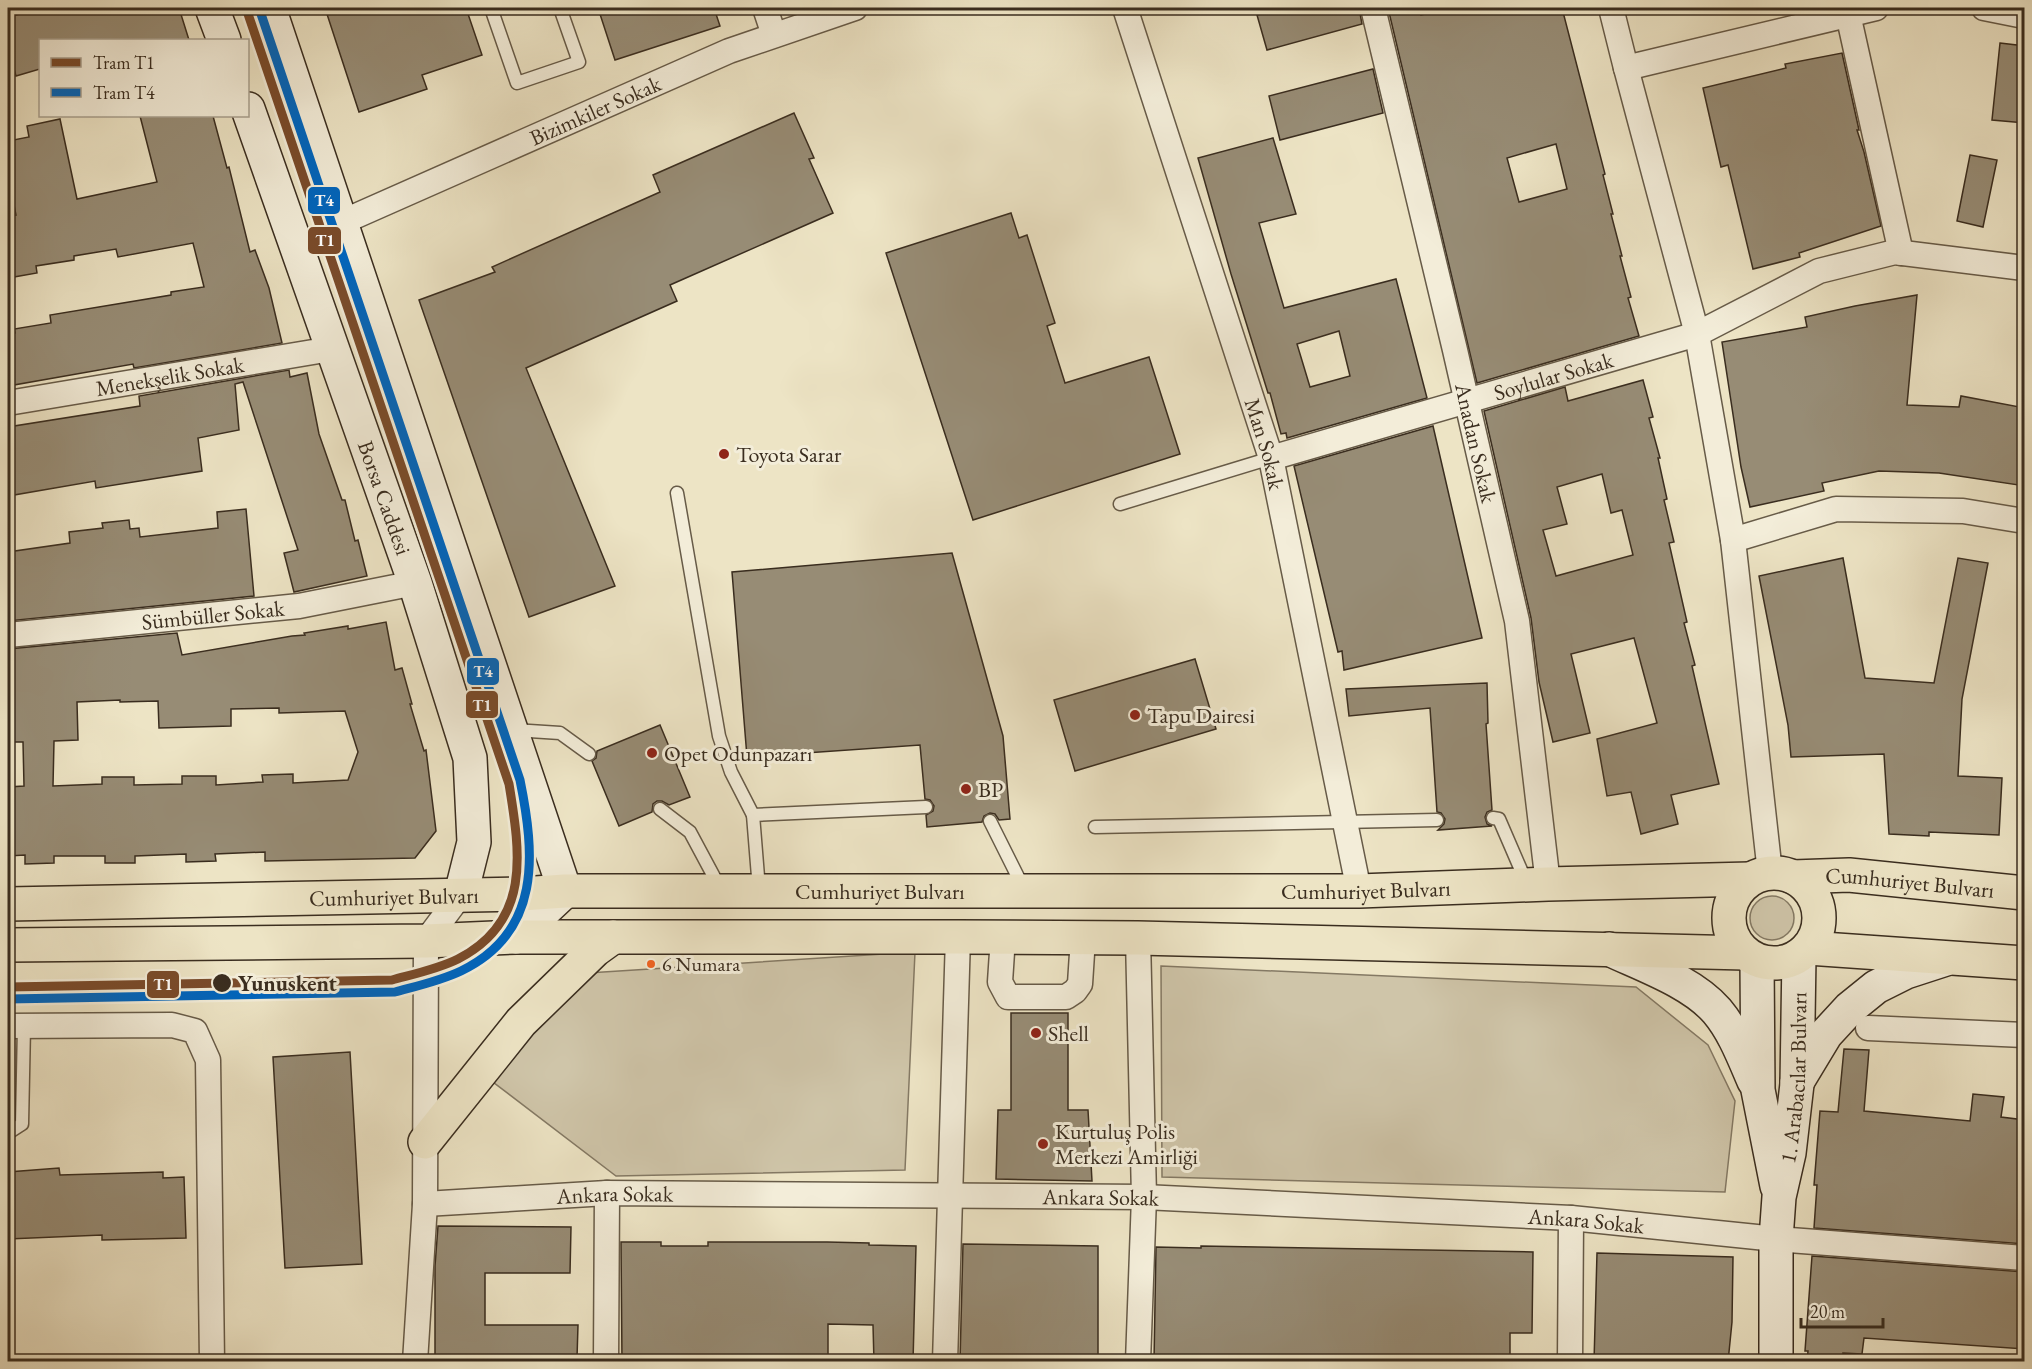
<svg xmlns="http://www.w3.org/2000/svg" width="2032" height="1369" viewBox="0 0 2032 1369" font-family="'EB Garamond',serif">
  <style>
    .green { fill: #cfc5a9; stroke: #847964; stroke-width: 1.5 }
    .building { fill: #978c75; stroke: #3a2d1f; stroke-width: 1.5; fill-rule: evenodd }
    .lines { fill: none; stroke-linecap: round; stroke-linejoin: round }
    .service-casing { stroke: #675b48; stroke-width: 15 }
    .minor-casing { stroke: #675b48; stroke-width: 27 }
    .secondary-casing { stroke: #3a2d1f; stroke-width: 36 }
    .primary-casing { stroke: #3a2d1f; stroke-width: 36 }
    .service { stroke: #f3edd9; stroke-width: 12 }
    .minor { stroke: #f3edd9; stroke-width: 24 }
    .secondary { stroke: #f3edd9; stroke-width: 33 }
    .primary { stroke: #ede4c5; stroke-width: 33 }
    .tram-1-casing { stroke: #f3edd9; stroke-width: 14 }
    .tram-2-casing { stroke: #f3edd9; stroke-width: 14 }
    .tram-1 { stroke: #7a4b2a; stroke-width: 9 }
    .tram-2 { stroke: #0065bd; stroke-width: 9 }
    .poi-dot { fill: #8f2418; stroke: #f3edd9; stroke-width: 2 }
    .bus-dot { fill: #f26522; stroke: #f3edd9; stroke-width: 2 }
    .stop-dot { fill: #3a2d1f; stroke: #f3edd9; stroke-width: 2 }
    .labels { text-anchor: middle; dominant-baseline: central; stroke-width: 6; stroke-linejoin: round; paint-order: stroke }
    .bus-label { font-size: 20px; fill: #3a2d1f; stroke: #f3edd9; text-anchor: start }
    .street-label { font-size: 22px; fill: #3a2d1f; stroke: #f3edd9 }
    .poi-label { font-size: 22px; fill: #3a2d1f; stroke: #f3edd9; text-anchor: start }
    .stop-label { font-size: 22px; font-weight: bold; fill: #3a2d1f; stroke: #f3edd9; text-anchor: start }
    .line-badge { stroke: #f3edd9; stroke-width: 2 }
    .badge-label { font-size: 16px; text-anchor: middle; font-weight: bold; fill: #fff }
  </style>
  <rect width="100%" height="100%" fill="#ede4c5"/>
  <filter id="stains"><feTurbulence type="fractalNoise" baseFrequency=".00333" numOctaves="4"/><feColorMatrix values="0 0 0 0 .2 0 0 0 0 .09 0 0 0 0 .02 0 0 0 .5 -.17"/></filter>
  <radialGradient id="worn" r=".72"><stop offset=".6" stop-color="#630" stop-opacity="0"/><stop offset="1" stop-color="#630" stop-opacity=".3"/></radialGradient>
  <g class="green">
    <circle cx="1772" cy="918" r="22"/>
    <path d="M915,952L905,1170L616,1176L489,1079L572,974Z"/>
    <path d="M1161,966L1636,987L1708,1045L1735,1101L1725,1192L1162,1177Z"/>
  </g>
  <g class="building">
    <path d="M42,8H179L189,40H40V69L16,76L8,47V17Z"/>
    <path d="M325,8H466L482,55L422,75L427,89L359,112Z"/>
    <path d="M598,8H714L720,26L615,60Z"/>
    <path d="M1283,8H1359L1362,24L1267,50L1257,15Z"/>
    <path d="M1388,8H1419L1421,15L1446,8H1562L1605,174L1603,175L1613,214H1611L1622,256H1620L1631,297L1628,298L1639,336L1477,383ZM1556,144L1567,189L1519,202L1507,158Z"/>
    <path d="M2000,43L2025,46V123L1992,120Z"/>
    <path d="M1842,53L1859,130H1857L1864,152L1881,226L1799,253L1800,257L1753,269L1728,165L1721,167L1703,88L1786,68L1785,64Z"/>
    <path d="M1373,69L1383,113L1280,140L1269,96Z"/>
    <path d="M794,113L814,158L809,159L833,213L670,285L677,301L526,368L615,586L529,617L419,300L495,272L492,267L660,192L653,175Z"/>
    <path d="M140,116H213L227,168L229,167L250,252L255,250L269,288L282,343L134,368L133,364L8,386V334L15,333L14,329L51,323L50,315L171,295V292L204,287L193,243L118,257L116,249L74,256V260L36,266L37,273L8,278V216L16,215L8,174V141L29,137L27,126L60,119L77,199L157,182Z"/>
    <path d="M1273,138L1296,214L1259,223L1284,308L1396,279L1427,398L1287,438L1286,433L1281,434L1270,393H1268L1231,274L1198,158ZM1339,331L1350,376L1310,387L1297,344Z"/>
    <path d="M1970,155L1997,160L1983,227L1957,221Z"/>
    <path d="M1011,213L1019,238L1027,235L1055,323L1047,326L1065,383L1149,357L1180,454L973,520L886,253Z"/>
    <path d="M1917,295L1907,405L1959,407L1961,396L2025,408V486L1939,473L1879,471L1822,483L1824,491L1750,507L1741,467L1722,342L1807,327L1805,317L1855,306Z"/>
    <path d="M289,370L290,377L307,373L319,434L342,500H345L355,541L358,540L367,576L294,592L284,553L298,550L243,382L235,384L239,430L198,438L202,471L96,488L95,481L8,496V427L140,406L139,396Z"/>
    <path d="M1643,380L1653,417L1649,418L1660,458H1658L1667,499L1664,500L1674,542L1669,543L1687,622L1684,623L1695,665L1692,666L1719,784L1671,795L1678,824L1641,834L1631,792L1607,796L1597,739L1657,723L1634,638L1571,654L1590,733L1553,742L1539,682L1531,618L1484,411L1565,387L1568,401ZM1602,474L1611,513L1622,510L1633,555L1556,576L1543,530L1567,524L1557,487Z"/>
    <path d="M1433,426L1482,638L1344,670L1342,651L1338,652L1294,466Z"/>
    <path d="M246,509L254,596L8,621V552L70,543L69,532L103,528L102,523L129,520L130,529L139,528L140,537L218,528L217,512Z"/>
    <path d="M952,553L1003,736L1010,819L999,820L995,814L990,813L984,816L982,822L927,827L926,815L933,811L934,806L930,800L925,799L920,745L747,757L732,572Z"/>
    <path d="M1843,558L1865,678L1934,683L1958,558L1988,563L1962,699L1958,776L2002,778L1999,835L1929,832V836L1889,834L1884,754L1791,757L1788,725L1759,576Z"/>
    <path d="M386,622L395,670L402,668L412,704H410L424,751L426,750L436,831L415,858L265,861V852L215,854L216,861L186,862V854L135,856V863H105V856H54V863L25,864V855L8,856V787L24,786L23,742H8V649L177,633L182,655L292,636L305,635L304,633L348,626V629ZM120,700V702L158,701L159,728L231,726V709L279,708V713L345,711L358,752L348,780L293,783V774L262,775L263,782L216,785V776H182V784L134,785V777H102V784L53,786L54,741L78,740L77,702Z"/>
    <path d="M1195,659L1216,729L1075,771L1054,700Z"/>
    <path d="M1487,683L1488,723L1486,724L1492,810L1487,812L1485,817L1487,824L1492,826L1438,830L1444,824L1445,819L1441,813L1437,812L1430,708L1349,716L1346,689Z"/>
    <path d="M660,725L690,797L669,805L662,801H657L653,804L652,812L619,826L592,761L596,758L597,751Z"/>
    <path d="M1011,1013H1068V1110H1088L1092,1181L996,1179L998,1110H1011Z"/>
    <path d="M1844,1049L1869,1050L1864,1111L1970,1121L1973,1094L2004,1097L2001,1117L2025,1120V1244L1814,1228L1817,1185H1814L1820,1111L1838,1112Z"/>
    <path d="M350,1052L362,1264L285,1268L273,1057Z"/>
    <path d="M59,1168L60,1175L163,1172V1178L184,1177L186,1238L102,1240V1235L8,1239V1172Z"/>
    <path d="M438,1226L571,1227L570,1273H485V1325H578L577,1358L435,1357V1266Z"/>
    <path d="M621,1242H661V1246H708V1242H827L869,1243V1245L916,1246L913,1362H874L873,1325L828,1324V1362H622Z"/>
    <path d="M963,1244L1098,1246V1362H960Z"/>
    <path d="M1201,1246L1533,1252L1532,1333H1510V1362H1154L1156,1247L1201,1248Z"/>
    <path d="M1597,1253L1733,1257L1732,1322L1728,1362H1594Z"/>
    <path d="M1812,1256L2025,1272V1349L1864,1338L1862,1354L1843,1353V1362H1807L1808,1351H1805Z"/>
  </g>
  <g class="lines">
    <defs>
      <g id="service">
        <path d="M491,8L517,83L579,62L560,8"/>
        <path d="M677,493L719,736L731,772L753,815"/>
        <path d="M1120,504L1271,458"/>
        <path d="M514,730L560,733L589,754"/>
        <path d="M660,809L690,832L720,888"/>
        <path d="M1493,818L1499,819L1527,884"/>
        <path d="M990,821L1023,887"/>
        <path d="M1095,827L1437,820"/>
        <path d="M759,889L753,815L926,807"/>
        <path d="M8,1133L22,1124L24,1026"/>
      </g>
      <g id="minor">
        <path d="M765,8L774,35"/>
        <path id="s1" d="M1125,8L1271,458L1359,891"/>
        <path id="s2" d="M1373,8L1455,350L1517,621L1548,884"/>
        <path d="M1611,8L1626,68L1876,8"/>
        <path d="M1984,8L2024,16"/>
        <path d="M1848,14L1901,253"/>
        <path d="M1626,68L1697,334L1733,540L1770,873"/>
        <path id="s3" d="M340,223L729,51L855,8"/>
        <path id="s4" d="M8,403L331,349"/>
        <path id="s5" d="M1271,458L1697,334L1819,271L1895,252L2024,268"/>
        <path d="M1733,540L1836,509L1963,511L2024,521"/>
        <path id="s6" d="M8,635L299,606L415,583"/>
        <path d="M1003,937L1000,982L1008,997H1066L1075,991L1080,984L1083,938"/>
        <path d="M1138,938L1144,1197L1138,1362"/>
        <path d="M8,1026L172,1025L195,1031L208,1060L212,1362"/>
        <path d="M1868,1028L2024,1035"/>
        <path id="s7" d="M425,1204L607,1193L1144,1197L1571,1218L1776,1239L2024,1258"/>
        <path d="M415,1362L425,1204L426,941L461,894"/>
        <path d="M606,1362L607,1193"/>
        <path d="M945,1362L958,937"/>
        <path d="M1570,1362L1571,1218"/>
      </g>
      <g id="secondary">
        <path d="M212,8L224,40"/>
        <path d="M269,8L565,891L516,937"/>
        <path id="s8" d="M248,109L415,583L470,758L474,842L461,894"/>
        <path d="M1609,949C1643,965 1692,982 1717,1011C1734,1031 1744,1058 1754,1081"/>
        <path d="M1757,961L1758,1090L1777,1186"/>
        <path d="M1797,1082L1826,1034L1850,1008L1876,987L1906,972L1946,959"/>
        <path id="s9" d="M1776,1362V1239L1779,1197L1789,1153L1797,1084L1799,956"/>
      </g>
      <g id="primary">
        <circle cx="1774" cy="918" r="45"/>
        <path id="s10" d="M1793,877L1849,875L2024,893"/>
        <path id="s11" d="M8,904L521,894L565,891H1359L1548,884L1750,879"/>
        <path d="M8,945L426,941L516,937H958L1138,938L1745,953"/>
        <path d="M1808,948L2024,963"/>
        <path d="M425,1142L521,1022L595,950L613,937"/>
      </g>
    </defs>
    <use href="#service" class="service-casing"/>
    <use href="#minor" class="minor-casing"/>
    <use href="#secondary" class="secondary-casing"/>
    <use href="#primary" class="primary-casing"/>
    <use href="#service" class="service"/>
    <use href="#minor" class="minor"/>
    <use href="#secondary" class="secondary"/>
    <use href="#primary" class="primary"/>
    <defs>
      <path id="tram-1" d="M8,987L392,980C414,974 438,969 458,959C532,921 520,852 509,784L246,8"/>
      <path id="tram-2" d="M8,999L395,992C417,986 440,981 461,971C542,932 535,854 520,780L259,8"/>
    </defs>
    <use href="#tram-1" class="tram-1-casing"/>
    <use href="#tram-2" class="tram-2-casing"/>
    <use href="#tram-1" class="tram-1"/>
    <use href="#tram-2" class="tram-2"/>
  </g>
  <g class="poi-dot">
    <circle cx="724" cy="454" r="6"/>
    <circle cx="1135" cy="715" r="6"/>
    <circle cx="652" cy="753" r="6"/>
    <circle cx="966" cy="789" r="6"/>
    <circle cx="1036" cy="1033" r="6"/>
    <circle cx="1043" cy="1144" r="6"/>
  </g>
  <circle class="bus-dot" cx="651" cy="964" r="5"/>
  <circle class="stop-dot" cx="222" cy="983" r="10"/>
  <g class="labels">
    <g class="bus-label">
      <text x="662" y="964">6 Numara</text>
    </g>
    <g class="street-label">
      <text stroke="none"><textPath href="#s3" startOffset="279">Bizimkiler Sokak</textPath></text>
      <text stroke="none"><textPath href="#s4" startOffset="164">Menekşelik Sokak</textPath></text>
      <text stroke="none"><textPath href="#s5" startOffset="294">Soylular Sokak</textPath></text>
      <text stroke="none"><textPath href="#s1" startOffset="458">Man Sokak</textPath></text>
      <text stroke="none"><textPath href="#s2" startOffset="447">Anadan Sokak</textPath></text>
      <text stroke="none"><textPath href="#s8" startOffset="412">Borsa Caddesi</textPath></text>
      <text stroke="none"><textPath href="#s6" startOffset="206">Sümbüller Sokak</textPath></text>
      <text stroke="none"><textPath href="#s10" startOffset="117">Cumhuriyet Bulvarı</textPath></text>
      <text stroke="none"><textPath href="#s11" startOffset="1358">Cumhuriyet Bulvarı</textPath></text>
      <text stroke="none"><textPath href="#s11" startOffset="872">Cumhuriyet Bulvarı</textPath></text>
      <text stroke="none"><textPath href="#s11" startOffset="386">Cumhuriyet Bulvarı</textPath></text>
      <text stroke="none"><textPath href="#s9" startOffset="286">1. Arabacılar Bulvarı</textPath></text>
      <text stroke="none"><textPath href="#s7" startOffset="190">Ankara Sokak</textPath></text>
      <text stroke="none"><textPath href="#s7" startOffset="676">Ankara Sokak</textPath></text>
      <text stroke="none"><textPath href="#s7" startOffset="1162">Ankara Sokak</textPath></text>
    </g>
    <g class="poi-label">
      <text x="736" y="454">Toyota Sarar</text>
      <text x="1147" y="715">Tapu Dairesi</text>
      <text x="664" y="753">Opet Odunpazarı</text>
      <text x="978" y="789">BP</text>
      <text x="1048" y="1033">Shell</text>
      <text x="1055" y="1131">Kurtuluş Polis<tspan x="1055" dy="25">Merkezi Amirliği</tspan></text>
    </g>
    <g class="stop-label">
      <text x="238" y="983">Yunuskent</text>
    </g>
  </g>
  <g class="line-badge">
    <rect x="307" y="186" width="34" height="29" rx="6" fill="#0065bd"/>
    <rect x="307" y="226" width="35" height="29" rx="6" fill="#7a4b2a"/>
    <rect x="466" y="657" width="34" height="29" rx="6" fill="#0065bd"/>
    <rect x="465" y="690" width="34" height="29" rx="6" fill="#7a4b2a"/>
    <rect x="146" y="970" width="34" height="29" rx="6" fill="#7a4b2a"/>
  </g>
  <g class="badge-label">
    <text x="324" y="206">T4</text>
    <text x="325" y="246">T1</text>
    <text x="483" y="677">T4</text>
    <text x="482" y="711">T1</text>
    <text x="163" y="990">T1</text>
  </g>
  <rect width="2032" height="1369" fill="none" stroke="#ede4c5" stroke-width="30"/>
  <rect x="9" y="9" width="2014" height="1351" fill="none" stroke="#3a2d1f" stroke-width="3"/>
  <rect x="15" y="15" width="2002" height="1339" fill="none" stroke="#3a2d1f" stroke-width="1.5"/>
  <rect x="39" y="39" width="210" height="78" fill="#f3edd9" stroke="#a9a08f" stroke-width="1.5"/>
  <rect x="51" y="58" width="30" height="9" fill="#7a4b2a" stroke="#a9a08f" stroke-width="1.5"/>
  <text x="93" y="69" font-size="18" fill="#3a2d1f">Tram T1</text>
  <rect x="51" y="88" width="30" height="9" fill="#0065bd" stroke="#a9a08f" stroke-width="1.5"/>
  <text x="93" y="99" font-size="18" fill="#3a2d1f">Tram T4</text>
  <path d="M1801 1318v9h82v-9" fill="none" stroke="#3a2d1f" stroke-width="3"/>
  <text x="1810" y="1318" font-size="18" fill="#3a2d1f" stroke="#f3edd9" stroke-width="4.5" paint-order="stroke">20 m</text>
  <rect width="100%" height="100%" filter="url(#stains)"/>
  <rect width="100%" height="100%" fill="url(#worn)"/>
</svg>
